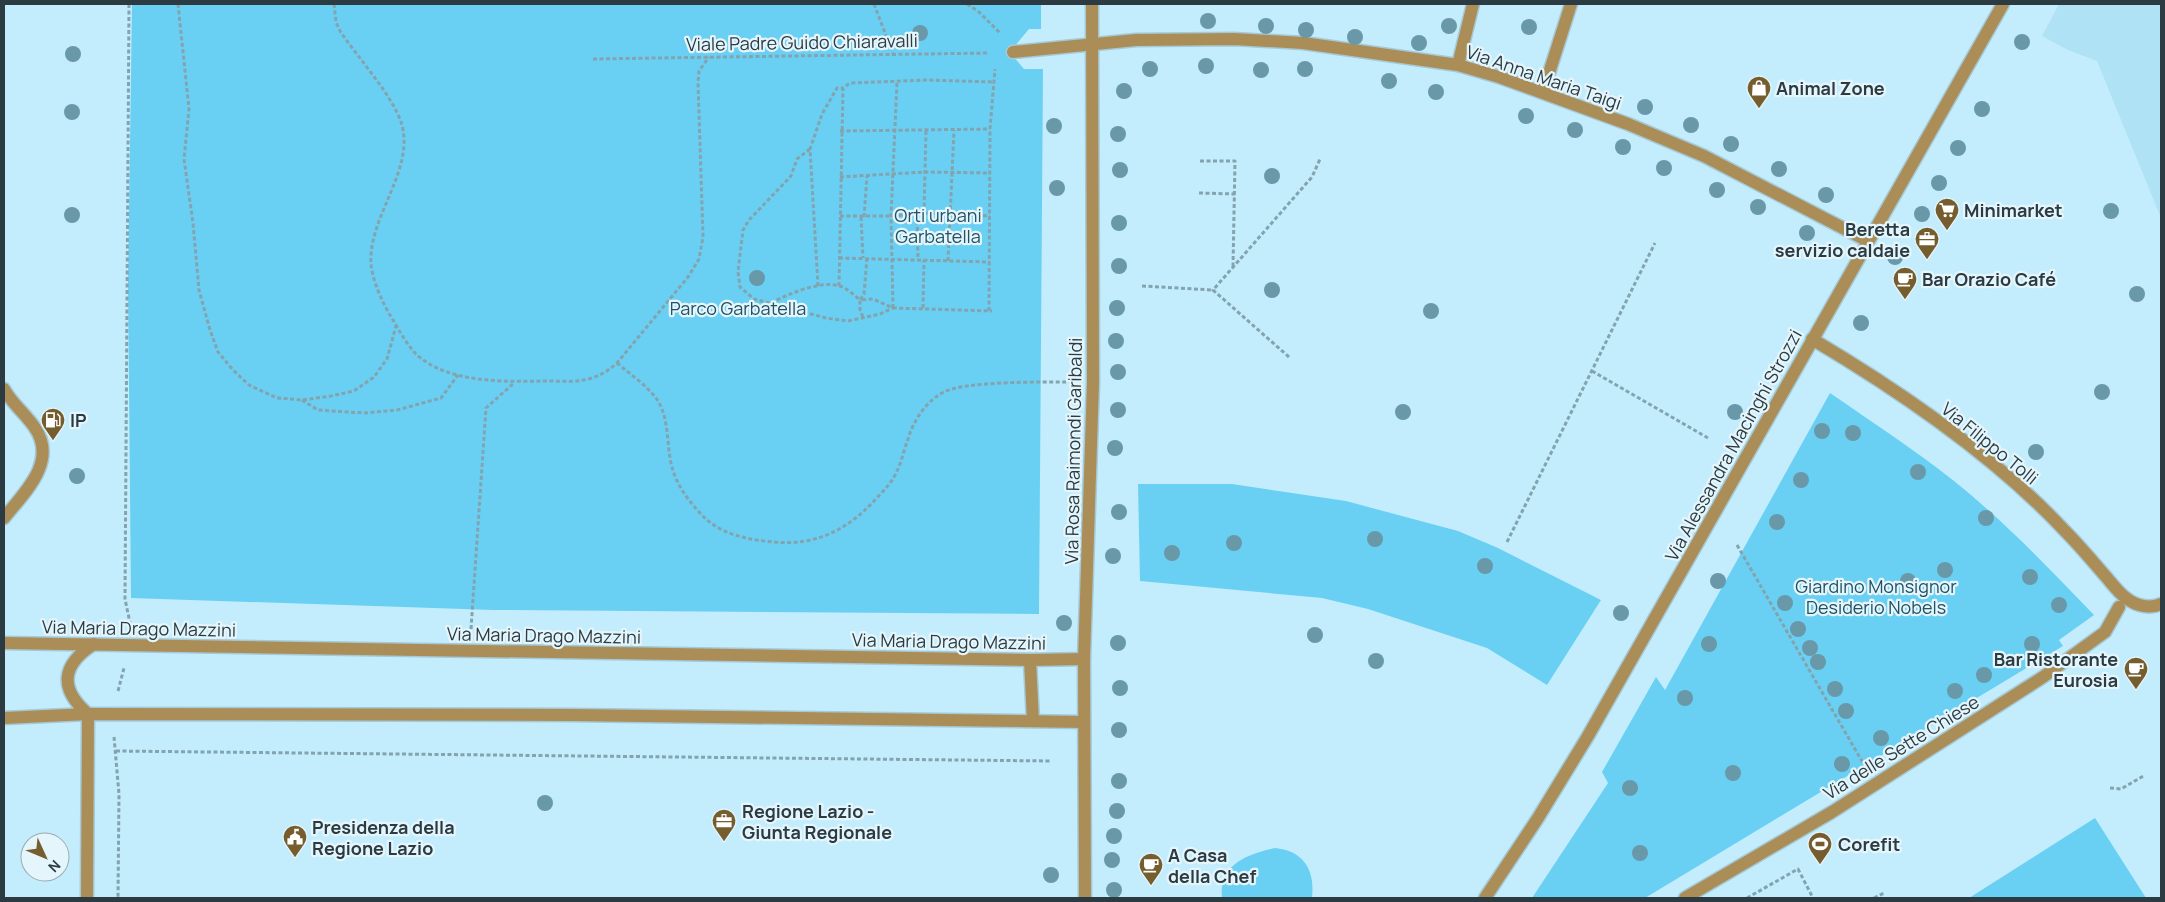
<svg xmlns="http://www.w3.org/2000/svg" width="2165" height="902" viewBox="0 0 2165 902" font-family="Manrope,sans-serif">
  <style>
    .built { fill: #afe2f5 }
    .green { fill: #69d0f4 }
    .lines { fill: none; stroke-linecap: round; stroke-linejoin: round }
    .minor-casing { stroke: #a5c9d7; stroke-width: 15 }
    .path { stroke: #83a3ae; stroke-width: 3; stroke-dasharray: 4 2.5; stroke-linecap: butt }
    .minor { stroke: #ab8e57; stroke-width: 12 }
    .tree { fill: #6998a8 }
    .labels { text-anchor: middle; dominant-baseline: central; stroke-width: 4.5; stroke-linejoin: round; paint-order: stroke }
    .street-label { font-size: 18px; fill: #2b3b41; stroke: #e5f5fc }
    .poi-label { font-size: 18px; font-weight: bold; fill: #2b3b41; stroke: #e5f5fc; text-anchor: start }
    .park-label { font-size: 18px; fill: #205263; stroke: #e5f5fc }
  </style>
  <rect width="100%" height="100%" fill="#c3edfd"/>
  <path class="built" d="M2059,4H2161V218L2097,61L2068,50L2042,36Z"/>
  <g class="green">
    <path d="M132,4H1041V29H1029L1014,47L1013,56L1024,69H1043L1039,614L493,610L131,598L128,283Z"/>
    <path d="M1830,393C1872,422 1915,450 1954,481C2005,522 2049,568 2094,615L2059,640L2063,646L1645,898H1532L1608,783L1602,772L1656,677L1665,690Z"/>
    <path d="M1138,484H1232L1346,501L1458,531L1498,548L1601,600L1547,685L1487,648L1368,609L1322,598L1140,581Z"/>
    <path d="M2095,818L2146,898H1969Z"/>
    <path d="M1275,848C1304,851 1315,870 1312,898H1222C1218,864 1248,854 1275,848Z"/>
  </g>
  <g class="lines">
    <defs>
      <g id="minor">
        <path d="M1013,52L1136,40L1234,39L1303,43L1458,65L1499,77L1628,124L1704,156L1868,241"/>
        <path d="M1458,65L1473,4"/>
        <path d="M1543,92L1571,4"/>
        <path d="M1812,339C1898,390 1997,458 2065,531C2080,546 2094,563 2108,579C2113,585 2119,593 2126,598C2136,606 2150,609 2161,604"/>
        <path d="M4,389C12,404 26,414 35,428C58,462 24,493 4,518"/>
        <path d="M4,643C346,649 688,655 1030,660L1084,659"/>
        <path d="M1030,660L1033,721"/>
        <path d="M4,718L88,714L572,715L1084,722"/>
        <path d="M87,898L88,714C59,689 61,665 94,644"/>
        <path d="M1085,898L1084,659L1093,383L1092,4"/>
        <path d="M1485,898L1538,818L1588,736L2003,4"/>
        <path d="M1685,898L1832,812L2043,677L2105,632L2119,607"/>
      </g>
    </defs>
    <use href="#minor" class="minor-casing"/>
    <g class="path">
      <path d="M129,4L125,599L130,623"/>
      <path d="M178,4L189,109L184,159L193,223L199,290L210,330L218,352L233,370L249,385L277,398L302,400L331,396L354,391L374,377L387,359L396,326"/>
      <path d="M334,4L336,22L340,31C358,58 394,97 402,125C414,172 368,217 371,264C373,283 383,304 393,320C400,332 406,343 416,354C447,383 504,382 543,381C574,381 592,385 617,363L688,277L699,259L703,237L698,83L699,71L709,57"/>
      <path d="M874,4L893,54"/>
      <path d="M967,4L979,12L1000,33"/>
      <path d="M593,59L989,53"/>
      <path d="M840,131L990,129"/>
      <path d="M810,149L797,159L791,176L749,220L743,230L738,272L740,287L754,299L826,318L848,321L880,314L893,308"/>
      <path d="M1200,161H1235L1233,266"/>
      <path d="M840,177L925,172L989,173"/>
      <path d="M1199,193L1235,194"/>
      <path d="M924,213L926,130"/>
      <path d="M917,214L918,260"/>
      <path d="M840,216H891L924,213L990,216"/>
      <path d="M861,217L863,258"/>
      <path d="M864,217L867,176"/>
      <path d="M839,258L990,262"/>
      <path d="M867,258L864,294L860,300L873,299L893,308L992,311"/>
      <path d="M948,261L954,130"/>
      <path d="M818,286L810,149L822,114L837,88H843"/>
      <path d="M839,286L843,88L850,83L926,80L994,82"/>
      <path d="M1142,286L1213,290"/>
      <path d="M771,303C788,294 821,280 840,286C848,289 854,295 860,300V310L863,317"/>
      <path d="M893,308L891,216L897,82"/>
      <path d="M923,308L924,260"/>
      <path d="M989,311L990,129L995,69"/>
      <path d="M1289,357L1213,290L1312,177L1320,159"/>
      <path d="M617,363C631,375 648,386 658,401C670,421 666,446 672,467C677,487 693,507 707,520C726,536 751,540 774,542C815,546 847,530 874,501C883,491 892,483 897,471C902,461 904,449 908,439C913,421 927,400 944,392C964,381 1045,382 1071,382"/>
      <path d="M1592,371L1708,438"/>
      <path d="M302,400L318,410L364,413L397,410L441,398L458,375"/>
      <path d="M1507,542L1655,243"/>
      <path d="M1737,545L1863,763"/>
      <path d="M471,629L486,408L514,383"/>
      <path d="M118,691L124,668"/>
      <path d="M114,737L119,794L118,898"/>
      <path d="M116,751L1051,761"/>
      <path d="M2110,788L2121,789L2145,775"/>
      <path d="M1747,898L1798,869L1813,898"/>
      <path d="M1874,898L1884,893"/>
    </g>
    <use href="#minor" class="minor"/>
  </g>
  <g class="tree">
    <circle cx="1208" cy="21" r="8"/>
    <circle cx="1266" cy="26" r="8"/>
    <circle cx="1449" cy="26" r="8"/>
    <circle cx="1529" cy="27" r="8"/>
    <circle cx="1306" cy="30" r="8"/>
    <circle cx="920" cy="33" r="8"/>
    <circle cx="1355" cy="37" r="8"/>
    <circle cx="2022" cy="42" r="8"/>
    <circle cx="1419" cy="43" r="8"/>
    <circle cx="73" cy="54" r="8"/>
    <circle cx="1206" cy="66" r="8"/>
    <circle cx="1150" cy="69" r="8"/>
    <circle cx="1305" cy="69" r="8"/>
    <circle cx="1261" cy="70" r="8"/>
    <circle cx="1389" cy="81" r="8"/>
    <circle cx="1124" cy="91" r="8"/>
    <circle cx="1436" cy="92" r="8"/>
    <circle cx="1645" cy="107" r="8"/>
    <circle cx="1982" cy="109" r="8"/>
    <circle cx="72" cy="112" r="8"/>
    <circle cx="1526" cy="116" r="8"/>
    <circle cx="1691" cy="125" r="8"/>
    <circle cx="1054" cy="126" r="8"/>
    <circle cx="1575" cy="130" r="8"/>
    <circle cx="1118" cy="134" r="8"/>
    <circle cx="1731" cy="144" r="8"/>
    <circle cx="1623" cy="147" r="8"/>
    <circle cx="1958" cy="148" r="8"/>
    <circle cx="1664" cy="168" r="8"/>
    <circle cx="1779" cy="169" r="8"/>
    <circle cx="1120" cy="170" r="8"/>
    <circle cx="1272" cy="176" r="8"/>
    <circle cx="1939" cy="183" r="8"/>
    <circle cx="1057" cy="188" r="8"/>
    <circle cx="1717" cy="190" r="8"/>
    <circle cx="1826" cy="195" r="8"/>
    <circle cx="1758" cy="207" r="8"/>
    <circle cx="2111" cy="211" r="8"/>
    <circle cx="1922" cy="214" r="8"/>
    <circle cx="72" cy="215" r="8"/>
    <circle cx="1119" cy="223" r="8"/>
    <circle cx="1807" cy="233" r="8"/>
    <circle cx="1895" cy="257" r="8"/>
    <circle cx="1119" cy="266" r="8"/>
    <circle cx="757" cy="278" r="8"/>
    <circle cx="1272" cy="290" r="8"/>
    <circle cx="2137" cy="294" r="8"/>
    <circle cx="1117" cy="308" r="8"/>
    <circle cx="1431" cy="311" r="8"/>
    <circle cx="1861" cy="323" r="8"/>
    <circle cx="1116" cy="341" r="8"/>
    <circle cx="1118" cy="372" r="8"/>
    <circle cx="2102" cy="392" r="8"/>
    <circle cx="1118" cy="410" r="8"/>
    <circle cx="1403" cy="412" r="8"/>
    <circle cx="1735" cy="412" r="8"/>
    <circle cx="1822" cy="431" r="8"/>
    <circle cx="1853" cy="433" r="8"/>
    <circle cx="1115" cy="448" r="8"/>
    <circle cx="2036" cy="452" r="8"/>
    <circle cx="1918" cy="472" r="8"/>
    <circle cx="77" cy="476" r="8"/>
    <circle cx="1801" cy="480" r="8"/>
    <circle cx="1119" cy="512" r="8"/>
    <circle cx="1986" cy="518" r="8"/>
    <circle cx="1777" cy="522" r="8"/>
    <circle cx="1375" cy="539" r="8"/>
    <circle cx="1234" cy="543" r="8"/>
    <circle cx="1172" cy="553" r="8"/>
    <circle cx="1113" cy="556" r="8"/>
    <circle cx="1485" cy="566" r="8"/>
    <circle cx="1945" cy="570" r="8"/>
    <circle cx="2030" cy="577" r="8"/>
    <circle cx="1718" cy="581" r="8"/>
    <circle cx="1908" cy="581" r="8"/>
    <circle cx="1785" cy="603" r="8"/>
    <circle cx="2059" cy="605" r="8"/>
    <circle cx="1621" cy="613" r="8"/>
    <circle cx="1064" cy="623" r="8"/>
    <circle cx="1798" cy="629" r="8"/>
    <circle cx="1315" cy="635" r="8"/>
    <circle cx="1118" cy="643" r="8"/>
    <circle cx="1709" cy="644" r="8"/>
    <circle cx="2032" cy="644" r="8"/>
    <circle cx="1810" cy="648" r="8"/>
    <circle cx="1376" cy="661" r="8"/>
    <circle cx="1818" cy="662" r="8"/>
    <circle cx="1984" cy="675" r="8"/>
    <circle cx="1120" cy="688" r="8"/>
    <circle cx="1835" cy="689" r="8"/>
    <circle cx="1955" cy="691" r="8"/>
    <circle cx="1685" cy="698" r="8"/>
    <circle cx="1846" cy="711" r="8"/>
    <circle cx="1119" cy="730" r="8"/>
    <circle cx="1881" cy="738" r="8"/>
    <circle cx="1842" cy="764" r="8"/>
    <circle cx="1733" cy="773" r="8"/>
    <circle cx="1119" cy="781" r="8"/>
    <circle cx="1630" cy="788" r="8"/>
    <circle cx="545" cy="803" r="8"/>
    <circle cx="1117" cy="811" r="8"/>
    <circle cx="1114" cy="836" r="8"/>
    <circle cx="1640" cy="853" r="8"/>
    <circle cx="1112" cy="860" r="8"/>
    <circle cx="1051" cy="875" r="8"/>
    <circle cx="1114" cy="890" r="8"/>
  </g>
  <defs>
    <symbol id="shop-pin" viewBox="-11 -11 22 30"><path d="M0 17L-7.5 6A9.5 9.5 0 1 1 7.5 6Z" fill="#755d2d" stroke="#e5f5fc"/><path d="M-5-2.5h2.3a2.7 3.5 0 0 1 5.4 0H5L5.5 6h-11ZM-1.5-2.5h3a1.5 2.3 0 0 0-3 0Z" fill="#fff"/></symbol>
    <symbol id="supermarket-pin" viewBox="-11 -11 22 30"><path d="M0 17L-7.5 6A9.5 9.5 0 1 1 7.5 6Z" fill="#755d2d" stroke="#e5f5fc"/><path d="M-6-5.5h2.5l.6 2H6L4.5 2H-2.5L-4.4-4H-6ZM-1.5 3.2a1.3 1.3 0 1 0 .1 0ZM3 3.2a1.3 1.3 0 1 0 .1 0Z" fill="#fff"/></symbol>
    <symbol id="office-pin" viewBox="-11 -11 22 30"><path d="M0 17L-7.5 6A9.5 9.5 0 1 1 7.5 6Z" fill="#755d2d" stroke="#e5f5fc"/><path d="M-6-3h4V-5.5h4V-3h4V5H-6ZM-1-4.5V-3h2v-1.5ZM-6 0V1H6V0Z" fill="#fff"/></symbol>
    <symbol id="cafe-pin" viewBox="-11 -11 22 30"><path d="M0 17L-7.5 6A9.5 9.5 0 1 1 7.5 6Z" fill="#755d2d" stroke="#e5f5fc"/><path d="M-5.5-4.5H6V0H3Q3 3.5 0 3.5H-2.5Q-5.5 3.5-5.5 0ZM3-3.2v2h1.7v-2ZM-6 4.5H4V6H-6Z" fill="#fff"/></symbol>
    <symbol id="fuel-pin" viewBox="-11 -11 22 30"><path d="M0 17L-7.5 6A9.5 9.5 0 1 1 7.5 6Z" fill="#755d2d" stroke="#e5f5fc"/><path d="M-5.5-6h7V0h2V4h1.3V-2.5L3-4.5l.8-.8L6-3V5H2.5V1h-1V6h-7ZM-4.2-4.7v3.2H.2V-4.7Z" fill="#fff"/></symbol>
    <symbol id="civic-pin" viewBox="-11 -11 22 30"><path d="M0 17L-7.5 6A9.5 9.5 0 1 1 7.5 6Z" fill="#755d2d" stroke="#e5f5fc"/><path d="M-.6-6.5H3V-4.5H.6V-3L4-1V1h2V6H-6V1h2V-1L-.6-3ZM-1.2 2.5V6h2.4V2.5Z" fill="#fff"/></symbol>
    <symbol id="stadium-pin" viewBox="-11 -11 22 30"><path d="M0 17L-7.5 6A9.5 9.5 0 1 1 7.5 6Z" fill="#755d2d" stroke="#e5f5fc"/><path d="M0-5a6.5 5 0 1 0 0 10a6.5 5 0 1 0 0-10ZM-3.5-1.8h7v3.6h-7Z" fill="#fff"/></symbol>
  </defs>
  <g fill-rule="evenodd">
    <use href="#shop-pin" x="1745" y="74" width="28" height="38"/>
    <use href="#supermarket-pin" x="1933" y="196" width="28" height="38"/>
    <use href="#office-pin" x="1913" y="225" width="28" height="38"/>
    <use href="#cafe-pin" x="1891" y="265" width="28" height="38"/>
    <use href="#fuel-pin" x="39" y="406" width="28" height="38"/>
    <use href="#cafe-pin" x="2122" y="655" width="28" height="38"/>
    <use href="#office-pin" x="710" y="807" width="28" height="38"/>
    <use href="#civic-pin" x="281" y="823" width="28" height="38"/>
    <use href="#stadium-pin" x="1806" y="830" width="28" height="38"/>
    <use href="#cafe-pin" x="1137" y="851" width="28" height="38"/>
  </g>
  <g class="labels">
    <g class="street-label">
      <text transform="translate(802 42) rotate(-1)">Viale Padre Guido Chiaravalli</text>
      <text transform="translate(1544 77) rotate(19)">Via Anna Maria Taigi</text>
      <text transform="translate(1990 443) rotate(39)">Via Filippo Tolli</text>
      <text transform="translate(1733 445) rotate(-61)">Via Alessandra Macinghi Strozzi</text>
      <text transform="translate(1073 451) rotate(-89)">Via Rosa Raimondi Garibaldi</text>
      <text transform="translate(139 628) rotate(1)">Via Maria Drago Mazzini</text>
      <text transform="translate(544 635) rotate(1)">Via Maria Drago Mazzini</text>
      <text transform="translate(949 641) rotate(1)">Via Maria Drago Mazzini</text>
      <text transform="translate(1901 747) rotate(-32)">Via delle Sette Chiese</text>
    </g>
    <g class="poi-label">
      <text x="1776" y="88">Animal Zone</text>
      <text x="1964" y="210">Minimarket</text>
      <text x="1910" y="229" text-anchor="end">Beretta<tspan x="1910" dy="21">servizio caldaie</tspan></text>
      <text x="1922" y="279">Bar Orazio Café</text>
      <text x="70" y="420">IP</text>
      <text x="2118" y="659" text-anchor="end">Bar Ristorante<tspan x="2118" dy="21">Eurosia</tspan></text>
      <text x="742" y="811">Regione Lazio -<tspan x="742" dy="21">Giunta Regionale</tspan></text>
      <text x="312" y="827">Presidenza della<tspan x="312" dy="21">Regione Lazio</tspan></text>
      <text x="1838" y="844">Corefit</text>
      <text x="1168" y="855">A Casa<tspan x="1168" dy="21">della Chef</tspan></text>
    </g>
    <g class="park-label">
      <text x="938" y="215">Orti urbani<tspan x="938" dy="21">Garbatella</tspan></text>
      <text x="738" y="308">Parco Garbatella</text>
      <text x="1876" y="586">Giardino Monsignor<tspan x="1876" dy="21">Desiderio Nobels</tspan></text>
    </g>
  </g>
  <rect width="2165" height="902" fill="none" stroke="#2b3b41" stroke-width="10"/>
  <g transform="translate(45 857) rotate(134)"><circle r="24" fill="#e5f5fc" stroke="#9babb1"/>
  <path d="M0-4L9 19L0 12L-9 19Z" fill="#755d2d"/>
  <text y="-8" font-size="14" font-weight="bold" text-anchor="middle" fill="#2b3b41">N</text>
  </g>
</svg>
